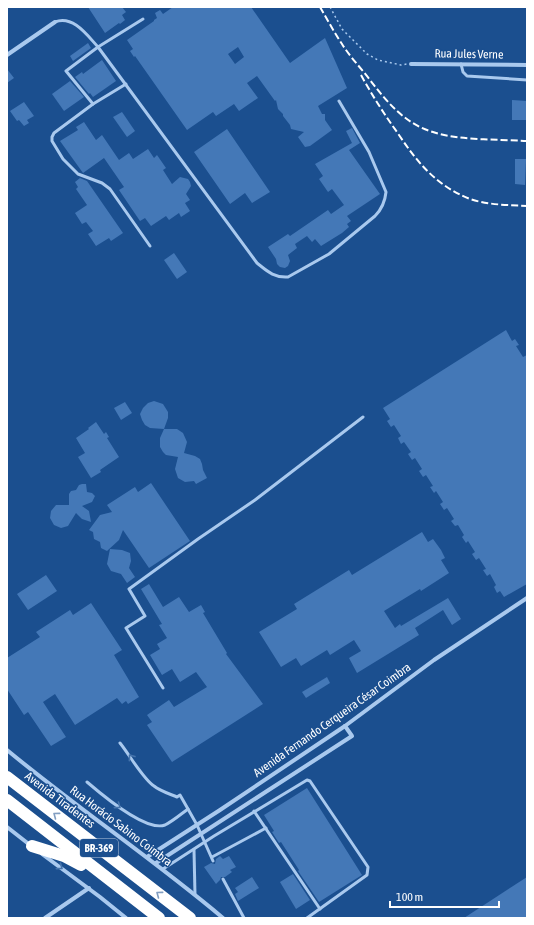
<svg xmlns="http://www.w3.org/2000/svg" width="534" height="925" viewBox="0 0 534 925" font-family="'Asap Condensed',sans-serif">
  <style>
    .building { fill: #4478b7; fill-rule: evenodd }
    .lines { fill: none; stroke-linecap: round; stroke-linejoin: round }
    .path { stroke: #a9c9ee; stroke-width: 1.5; stroke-dasharray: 2 3; stroke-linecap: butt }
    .lane { stroke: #a9c9ee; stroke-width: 3 }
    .street { stroke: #a9c9ee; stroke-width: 4 }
    .highway { stroke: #fff; stroke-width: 12 }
    .rail { stroke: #fff; stroke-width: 2; stroke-dasharray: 7 3; stroke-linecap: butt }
    .oneway { stroke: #4674ac }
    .oneway2 { stroke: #829ec1 }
    .labels { text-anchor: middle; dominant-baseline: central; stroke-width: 3; stroke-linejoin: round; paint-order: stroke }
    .shield { fill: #1b4f8f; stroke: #bbcadd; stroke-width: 1 }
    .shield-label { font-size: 11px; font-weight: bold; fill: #fff }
    .street-label { font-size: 12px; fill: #fff; stroke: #1b4f8f }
  </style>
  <rect width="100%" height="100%" fill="#1b4f8f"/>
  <g class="building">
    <path d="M88,7H122L126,12L122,15L125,20L120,24L119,23L105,33Z"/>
    <path d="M173,7H251L290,63L325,38L347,88L318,106L322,114H325V120L332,130L310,146L305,147L298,137L304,132L291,129L290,125L283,116V114L278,109L276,100L275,101L257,76L247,83L258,98L239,111L234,104L216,116L213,112L187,130L135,56L134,57L130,51L133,49L127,40L154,21V20L157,18L155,13L160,10L163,14ZM238,47L244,57L235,64L228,54Z"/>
    <path d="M88,43L91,48L73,61L70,56Z"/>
    <path d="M102,60L116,81L93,97L90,93L89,94L75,77L82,72L83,74Z"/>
    <path d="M7,69L14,78L7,83Z"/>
    <path d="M70,81L84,97L64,111L52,94Z"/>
    <path d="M512,100L527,101V120H512Z"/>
    <path d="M24,102L34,116L27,120L29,123L24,126L19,120L17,121L10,111Z"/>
    <path d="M122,112L135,131L127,137L113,117Z"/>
    <path d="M84,122L96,140L102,135L119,160L129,153L133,159L148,149L154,158L157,155L166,168L163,170L172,184L180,177L188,179L190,182L191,186L186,194L190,200L185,203L190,211L181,217L179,213L169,220L166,216L151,226L145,218L140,221L119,190L124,187L104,158L83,173L60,141L78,130L76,127Z"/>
    <path d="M352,128L360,143L349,150L380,194L347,216L351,221L347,224L349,227L342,233L321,246L315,239L312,242L307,236L295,244L297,248L288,255L290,261L288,266L285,268L280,267L277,264L276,259L268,247L288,234L290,236L328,210L331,214L344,205L332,189L328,192L319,179L323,176L315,164L352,143L346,131Z"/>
    <path d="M227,129L270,192L252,203L245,193L230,204L194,152Z"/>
    <path d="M515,159H526L525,185L515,184Z"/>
    <path d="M80,178L87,181L123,233L111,241L109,238L96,246L88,234L93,231L86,222L82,224L75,213L87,205L76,189L78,187L75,182Z"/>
    <path d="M174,253L187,272L177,279L164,260Z"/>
    <path d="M506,330L512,341L515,339L519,345L516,346L523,357L527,355V584L504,597L500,591L497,593L494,587L496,585L490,574L487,576L483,570L486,569L479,558L476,560L472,554L475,552L468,541L466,543L462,537L464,535L458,525L455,526L451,521L454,519L447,508L444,510L440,504L443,502L436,491L434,493L430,487L433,486L426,475L423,477L419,471L422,469L415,458L412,460L408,454L411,452L404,442L401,444L398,438L401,436L394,425L391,427L387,421L390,419L383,408Z"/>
    <path d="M154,401L163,404L168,412V418L164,429L150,428L145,425L142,420L140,414L143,408L148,403Z"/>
    <path d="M125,402L132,413L121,420L114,408Z"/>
    <path d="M96,422L104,434L106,432L109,437L107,438L119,457L100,470L101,472L91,478L78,457L85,453L76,438L89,429L88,428Z"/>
    <path d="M164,429H177L183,433L187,442L184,453L195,456L200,459L202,464L203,470L207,478L196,484L194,481L185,482L178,478L175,469L178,457L166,455L163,452L160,447V438Z"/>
    <path d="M151,483L190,541L149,568L123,530L119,540L107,551L101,548L100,542L94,539L93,532L89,530L100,515L112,512L107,505L135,487L138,492Z"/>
    <path d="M82,484H86L87,492L92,493L95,496L92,502L82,506L89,511L91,522L82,519L76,513L68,526L61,528L54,525L50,518L51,511L56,505H69V494L71,491L76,490L79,485Z"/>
    <path d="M422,532L428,542L433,539L441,550L445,558L441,560L449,573L421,591L420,589L384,611L395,628L400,624L401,626L448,598L461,619L452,625L443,610L415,628L419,635L357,673L349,658L361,651L354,640L330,655L327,650L301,666L296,658L281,667L259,632L297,609L294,604L349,570L352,575Z"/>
    <path d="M110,549L122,550L130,553L131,561L129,568L135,577L127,583L121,574L111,571L107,564Z"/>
    <path d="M46,575L57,591L28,610L17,594Z"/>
    <path d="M149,584L163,607L179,597L189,612L201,605L205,612L203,613L227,653L226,654L263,704L172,762L147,725L152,722L147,715L169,700L174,707L207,687L196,672L180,682L172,669L162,675L150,655L160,649L157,644L167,638L159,625L162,624L141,589Z"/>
    <path d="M91,603L122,650L114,655L139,697L128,704L126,701L122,704L117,698L75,725L55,694L43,702L66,737L51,746L28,712L24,715L7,689V658L40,637L36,632L70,610L73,615Z"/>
    <path d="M327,677L330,683L306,698L302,692Z"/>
    <path d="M307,788L362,875L319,902L298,871L299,870L281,842L279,843L272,832L274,831L264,815Z"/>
    <path d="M220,856L223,859L229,856L236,867L230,870L232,872L225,877H221L220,880L216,884L204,867L211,863L215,864L216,859Z"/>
    <path d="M293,874L310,900L296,909L280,882Z"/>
    <path d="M252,877L259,888L238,901L235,894L238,892L235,888Z"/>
    <path d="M527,877V918H464Z"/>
  </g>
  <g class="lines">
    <path class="path" d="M330,7L342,29L367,54L378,60L401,65L407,64"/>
    <g class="lane">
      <path d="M55,22C73,15 87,35 98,47L143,19"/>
      <path d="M461,64L463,72L467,76L527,80"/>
      <path d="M126,84L93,104L54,133L52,137V141L63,159L78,174L102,183L110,189L150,246"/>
      <path d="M93,104L66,71L98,47L257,263C267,271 274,278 288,277L329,254L375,216C382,209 385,202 386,192L369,152L339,101"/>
      <path d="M163,688L126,628L145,616L129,589L198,539L255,500L363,417"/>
      <path d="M87,782C101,794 146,832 165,825C173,821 181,814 188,809L180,795L177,797C170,794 160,791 154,786C143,779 129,754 120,743"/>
      <path d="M188,809L197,825L213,861"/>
      <path d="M254,811L320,909"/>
      <path d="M194,850L195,895"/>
      <path d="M212,857L266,828"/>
      <path d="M163,869L214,836L307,780L310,781L368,867L367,875L307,918"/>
      <path d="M223,879L244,918"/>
    </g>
    <g class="street">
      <path d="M7,55L55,22"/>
      <path d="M411,64L527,65"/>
      <path d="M7,750C77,808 153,859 223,918"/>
      <path d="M7,827L30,845"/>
      <path d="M42,854L100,897L126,918"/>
      <path d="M147,857L220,810L345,726L434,660L527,598"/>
      <path d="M156,863L352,736L345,726"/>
      <path d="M45,918L89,888"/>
    </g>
    <g class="highway">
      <path d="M7,777L190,918"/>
      <path d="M7,800L159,918"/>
      <path d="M32,846L64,856L81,865"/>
    </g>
    <g class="rail">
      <path d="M320,7C327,19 334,32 342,44C350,57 361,68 370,80C387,102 405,124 433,132C460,141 498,139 527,141"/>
      <path d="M361,75C372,95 384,114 397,132C417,162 435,185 470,199C488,205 508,205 527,206"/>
    </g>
  </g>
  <defs><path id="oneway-chevron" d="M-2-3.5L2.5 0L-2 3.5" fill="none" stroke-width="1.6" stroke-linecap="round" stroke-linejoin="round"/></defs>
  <g class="oneway">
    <use href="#oneway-chevron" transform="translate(131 757) rotate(-126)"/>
    <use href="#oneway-chevron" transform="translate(118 806) rotate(36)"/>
    <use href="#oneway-chevron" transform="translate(60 867) rotate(36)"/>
  </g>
  <g class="oneway2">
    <use href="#oneway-chevron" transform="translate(56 815) rotate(-143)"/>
    <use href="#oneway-chevron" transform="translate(159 894) rotate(-143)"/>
  </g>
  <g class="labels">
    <rect class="shield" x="80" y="839" width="38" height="18" rx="3"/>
    <g class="shield-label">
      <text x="99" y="848">BR-369</text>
    </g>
    <g class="street-label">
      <text transform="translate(469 54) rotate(1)">Rua Jules Verne</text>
      <text transform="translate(332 720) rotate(-35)">Avenida Fernando Cerqueira César Coimbra</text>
      <text transform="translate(60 800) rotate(37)">Avenida Tiradentes</text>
      <text transform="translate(121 826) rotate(37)">Rua Horácio Sabino Coimbra</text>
    </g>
  </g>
  <rect width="534" height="925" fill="none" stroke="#ffffff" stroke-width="16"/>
  <path d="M390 901v6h109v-6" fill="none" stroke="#ffffff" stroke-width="2"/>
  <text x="396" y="901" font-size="12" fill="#ffffff" stroke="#1b4f8f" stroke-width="3" paint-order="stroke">100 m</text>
</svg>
